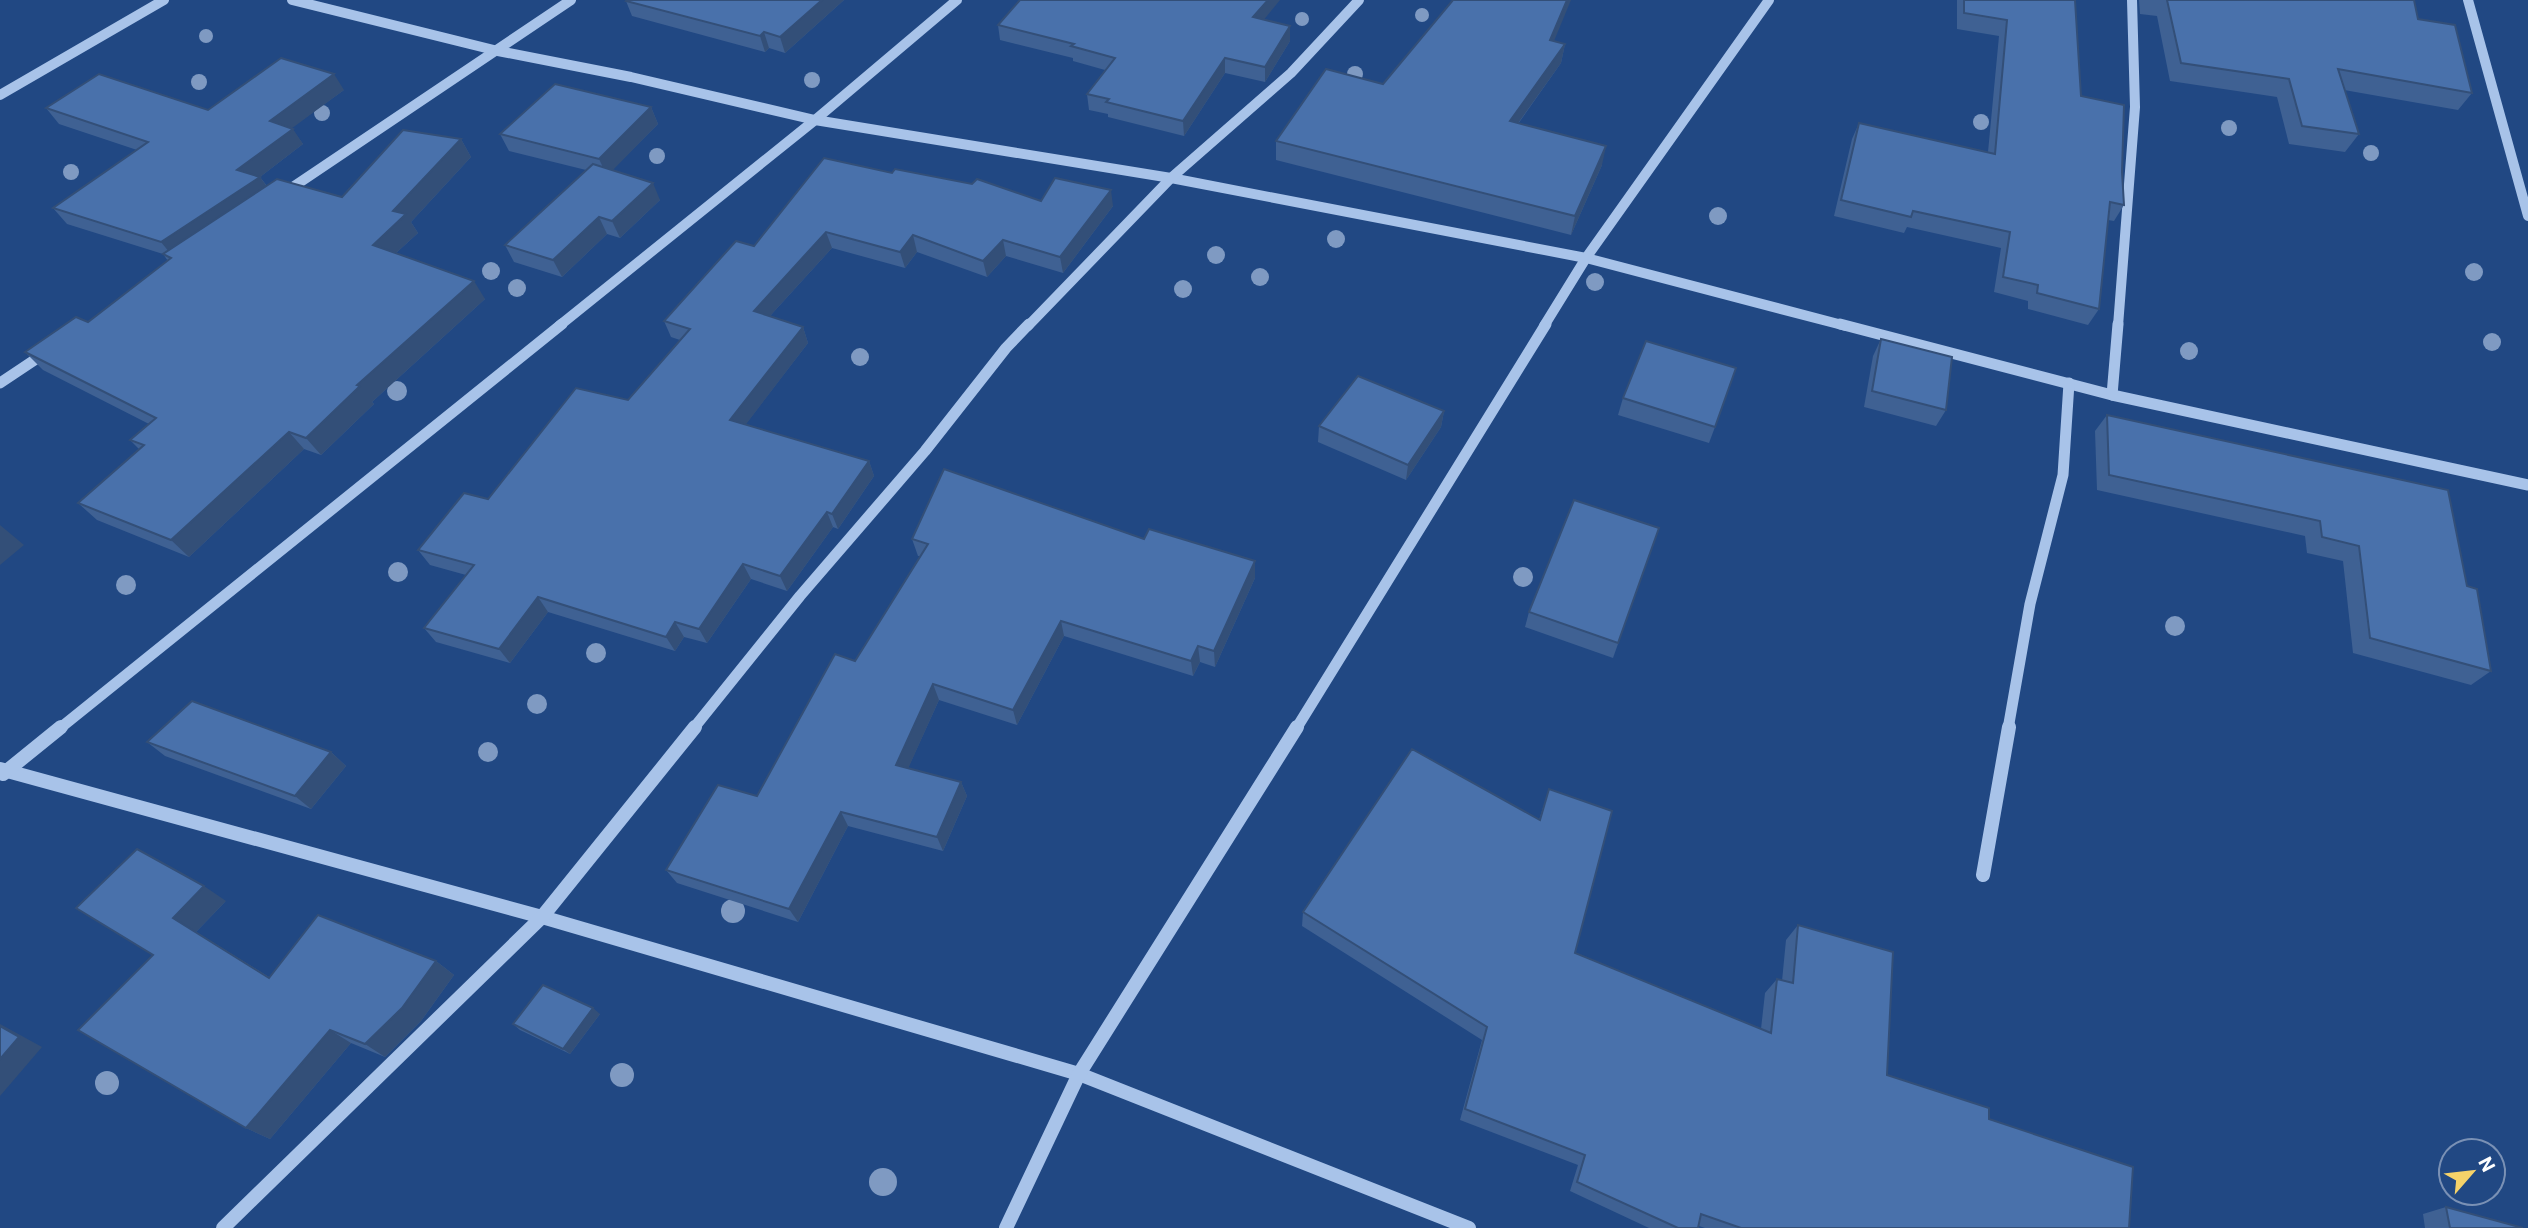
<svg xmlns="http://www.w3.org/2000/svg" width="2528" height="1228" viewBox="0 0 2528 1228" font-family="Roboto,sans-serif">
  <style>
    .lines { fill: none; stroke-linecap: round; stroke-linejoin: round }
    .minor-far2 { stroke: #a8c3e9; stroke-width: 10 }
    .minor-far1 { stroke: #a8c3e9; stroke-width: 11 }
    .minor { stroke: #a8c3e9; stroke-width: 14 }
    .tree { fill: #7f9ac2 }
    .wall { fill: #3f6193 }
    .shaded-wall { fill: #334f78 }
    .building { fill: #4971ab; stroke: #334f78; stroke-width: 2 }
  </style>
  <rect width="100%" height="100%" fill="#214883"/>
  <g class="lines">
    <g class="minor-far2">
      <path d="M292,0L498,51L631,77L815,120L1171,178L1586,258L1846,326"/>
      <path d="M2468,0L2528,216"/>
      <path d="M0,95L164,0"/>
      <path d="M284,193L571,0"/>
      <path d="M559,326L815,120L957,0"/>
      <path d="M1028,326L1171,178L1291,73L1359,0"/>
      <path d="M1544,326L1586,258L1769,0"/>
      <path d="M2118,326L2135,107L2132,0"/>
    </g>
    <g class="minor-far1">
      <path d="M1840,324L2112,395L2528,485"/>
      <path d="M0,383L45,353"/>
      <path d="M2112,395L2118,324"/>
      <path d="M59,729L562,324"/>
      <path d="M693,729L800,596L925,451L1006,348L1029,324"/>
      <path d="M1296,729L1546,324"/>
      <path d="M2008,729L2030,604L2063,475L2069,383"/>
    </g>
    <g class="minor">
      <path d="M0,769L542,917L1079,1074L1469,1228"/>
      <path d="M3,774L61,727"/>
      <path d="M1983,875L2009,727"/>
      <path d="M223,1228L542,917L695,727"/>
      <path d="M1006,1228L1079,1074L1297,727"/>
    </g>
  </g>
  <g class="tree">
    <circle cx="1422" cy="15" r="7"/>
    <circle cx="1302" cy="19" r="7"/>
    <circle cx="206" cy="36" r="7"/>
    <circle cx="1355" cy="74" r="8"/>
    <circle cx="812" cy="80" r="8"/>
    <circle cx="199" cy="82" r="8"/>
    <circle cx="322" cy="113" r="8"/>
    <circle cx="1981" cy="122" r="8"/>
    <circle cx="2229" cy="128" r="8"/>
    <circle cx="2371" cy="153" r="8"/>
    <circle cx="657" cy="156" r="8"/>
    <circle cx="71" cy="172" r="8"/>
    <circle cx="1718" cy="216" r="9"/>
    <circle cx="1336" cy="239" r="9"/>
    <circle cx="1216" cy="255" r="9"/>
    <circle cx="491" cy="271" r="9"/>
    <circle cx="2474" cy="272" r="9"/>
    <circle cx="1260" cy="277" r="9"/>
    <circle cx="1595" cy="282" r="9"/>
    <circle cx="517" cy="288" r="9"/>
    <circle cx="1183" cy="289" r="9"/>
    <circle cx="2492" cy="342" r="9"/>
    <circle cx="2189" cy="351" r="9"/>
    <circle cx="860" cy="357" r="9"/>
    <circle cx="397" cy="391" r="10"/>
    <circle cx="398" cy="572" r="10"/>
    <circle cx="1523" cy="577" r="10"/>
    <circle cx="126" cy="585" r="10"/>
    <circle cx="2175" cy="626" r="10"/>
    <circle cx="596" cy="653" r="10"/>
    <circle cx="537" cy="704" r="10"/>
    <circle cx="488" cy="752" r="10"/>
    <circle cx="733" cy="911" r="12"/>
    <circle cx="622" cy="1075" r="12"/>
    <circle cx="107" cy="1083" r="12"/>
    <circle cx="883" cy="1182" r="14"/>
  </g>
  <g class="wall">
    <path d="M844,0L785,53L769,48L765,52L632,16L626,1Z"/>
    <path d="M1957,0H2075L2081,96L2122,172L2124,205L2114,221L2108,220L2099,309L2088,325L2028,309V301L1994,292L2001,248L1907,227L1904,233L1834,216L1852,139L1859,123L1988,152L1999,36L1957,29Z"/>
    <path d="M2139,0H2414L2418,19L2472,93L2458,110L2344,90L2359,134L2345,152L2289,144L2277,97L2170,81L2157,16L2140,14Z"/>
    <path d="M1264,19L1290,41L1265,82L1225,73L1184,136L1108,117V114L1089,110L1087,94L1105,70L1073,61V58L1000,40L998,25Z"/>
    <path d="M1554,41L1565,44L1561,63L1518,124L1602,165L1571,235L1276,160V141L1383,84Z"/>
    <path d="M344,90L291,128L303,144L260,177L267,186L342,197L461,139L471,157L411,222L418,233L396,253L485,299L372,402L374,404L321,455L304,449L189,557L97,520L78,503L139,449L130,440L149,424L43,370L25,352L88,322L168,261L163,254L67,224L53,208L137,150L59,124L46,108L208,110Z"/>
    <path d="M651,107L658,124L612,170L660,200L620,238L607,234L562,277L514,262L505,245L586,170L509,151L500,134Z"/>
    <path d="M892,173L1041,201L1113,206L1063,273L1006,256L987,277L917,252L905,268L832,248L770,316L803,327L808,343L745,425L869,461L874,476L838,529L833,527L787,591L751,579L707,643L684,637L675,651L548,612L510,663L436,642L424,628L466,575L430,565L418,550L488,499L628,400L680,340L671,337L664,321L754,246Z"/>
    <path d="M1881,339L1946,410L1936,426L1864,407L1873,356Z"/>
    <path d="M1623,398L1715,427L1709,443L1618,415Z"/>
    <path d="M1444,411L1441,427L1406,480L1318,442L1319,426Z"/>
    <path d="M2107,415L2467,586L2491,671L2471,685L2353,653L2343,561L2307,553L2305,536L2097,490L2095,431Z"/>
    <path d="M1659,528L1613,658L1525,627L1529,612Z"/>
    <path d="M912,539H1144L1255,561V578L1215,667L1200,662L1193,676L1064,636L1017,725L939,700L908,768L961,782L967,796L943,851L848,826L798,922L677,883L666,870L757,796L855,661L920,556H918Z"/>
    <path d="M147,742L331,752L346,766L311,809L165,756Z"/>
    <path d="M1549,789L1575,953L1761,1029L1765,993L1777,979L1782,981L1786,940L1798,925L1887,1075L1989,1119L2129,1228H1705L1699,1226L1698,1228H1649L1570,1191L1578,1165L1460,1120L1482,1040L1302,926L1303,912L1539,820Z"/>
    <path d="M226,901L196,932L269,977L436,961L454,975L421,1021L385,1057L351,1043L270,1139L246,1128L78,1030Z"/>
    <path d="M600,1014L570,1054L520,1030L513,1024Z"/>
    <path d="M2446,1207L2523,1228H2425L2423,1214Z"/>
  </g>
  <g class="shaded-wall">
    <path d="M822,0H844L785,53L780,37Z"/>
    <path d="M1268,0H1280L1254,32L1253,17Z"/>
    <path d="M1567,0H1571L1547,58L1550,40Z"/>
    <path d="M1290,26V41L1265,82V67Z"/>
    <path d="M764,32L769,48L765,52L760,36Z"/>
    <path d="M1565,44L1561,63L1506,140L1510,121Z"/>
    <path d="M1225,58V73L1184,136L1183,121Z"/>
    <path d="M334,74L344,90L280,137L270,121Z"/>
    <path d="M651,107L658,124L607,176L599,159Z"/>
    <path d="M293,129L303,144L260,177L271,192L174,258L161,242L237,170Z"/>
    <path d="M461,139L471,157L411,222L418,233L385,263L373,245L393,211Z"/>
    <path d="M1606,146L1602,165L1571,235L1575,216Z"/>
    <path d="M653,183L660,200L620,238L612,221Z"/>
    <path d="M1111,190L1113,206L1063,273L1060,257Z"/>
    <path d="M599,217L607,234L562,277L553,260Z"/>
    <path d="M826,232L832,248L760,327L754,311Z"/>
    <path d="M913,235L917,252L905,268L900,252Z"/>
    <path d="M1003,240L1006,256L987,277L983,261Z"/>
    <path d="M474,281L485,299L372,402L374,404L321,455L306,438L357,385Z"/>
    <path d="M803,327L808,343L737,436L730,420Z"/>
    <path d="M1444,411L1441,427L1406,480L1408,465Z"/>
    <path d="M289,432L304,449L189,557L171,540Z"/>
    <path d="M869,461L874,476L838,529L832,514Z"/>
    <path d="M827,512L833,527L787,591L780,576Z"/>
    <path d="M0,525L24,545L0,565Z"/>
    <path d="M1255,561V578L1215,667L1214,651Z"/>
    <path d="M743,564L751,579L707,643L699,629Z"/>
    <path d="M538,597L548,612L510,663L499,649Z"/>
    <path d="M1061,621L1064,636L1017,725L1013,710Z"/>
    <path d="M675,622L684,637L675,651L666,637Z"/>
    <path d="M1198,646L1200,662L1193,676L1191,661Z"/>
    <path d="M933,684L939,700L903,780L896,765Z"/>
    <path d="M331,752L346,766L311,809L295,796Z"/>
    <path d="M961,782L967,796L943,851L937,837Z"/>
    <path d="M841,812L848,826L798,922L789,909Z"/>
    <path d="M204,886L226,901L196,932L173,918Z"/>
    <path d="M436,961L454,975L421,1021L385,1057L365,1044Z"/>
    <path d="M593,1008L600,1014L570,1054L563,1049Z"/>
    <path d="M0,1024L42,1047L0,1096Z"/>
    <path d="M330,1030L351,1043L270,1139L246,1128Z"/>
  </g>
  <g class="building">
    <path d="M627,0H822L780,37L764,32L760,36L626,1Z"/>
    <path d="M1020,0H1268L1253,17L1290,26L1265,67L1225,58L1183,121L1106,102L1109,99L1087,94L1115,58L1071,46L1074,44L998,25Z"/>
    <path d="M1453,0H1567L1550,40L1565,44L1510,121L1606,146L1575,216L1276,141L1326,69L1383,84Z"/>
    <path d="M1964,0H2075L2081,96L2124,105L2122,172L2124,205L2110,202L2099,309L2037,293L2038,285L2003,277L2010,232L1913,211L1911,217L1841,200L1859,123L1995,154L2007,20L1964,13Z"/>
    <path d="M2167,0H2414L2418,19L2455,25L2472,93L2338,69L2359,134L2302,126L2289,79L2181,63Z"/>
    <path d="M281,58L334,74L270,121L293,129L237,170L260,177L161,242L53,208L148,142L46,108L99,74L208,110Z"/>
    <path d="M555,84L651,107L599,159L500,134Z"/>
    <path d="M403,130L461,139L393,211L406,214L373,245L474,281L357,385L360,386L306,438L289,432L171,540L78,503L144,445L130,440L156,418L25,352L76,317L88,322L171,258L163,254L277,179L342,197Z"/>
    <path d="M824,158L892,173L895,169L972,184L977,179L1041,201L1055,178L1111,190L1060,257L1003,240L983,261L913,235L900,252L826,232L754,311L803,327L730,420L869,461L832,514L827,512L780,576L743,564L699,629L675,622L666,637L538,597L499,649L424,628L474,565L418,550L464,493L488,499L576,388L628,400L690,329L664,321L736,241L754,246Z"/>
    <path d="M593,164L653,183L612,221L599,217L553,260L505,245Z"/>
    <path d="M1881,339L1952,357L1946,410L1872,391Z"/>
    <path d="M1646,341L1736,368L1715,427L1623,398Z"/>
    <path d="M1358,376L1444,411L1408,465L1319,426Z"/>
    <path d="M2107,415L2448,490L2467,586L2477,589L2491,671L2370,638L2359,546L2322,537L2320,521L2109,475Z"/>
    <path d="M944,469L1144,539L1149,529L1255,561L1214,651L1198,646L1191,661L1061,621L1013,710L933,684L896,765L961,782L937,837L841,812L789,909L666,870L718,785L757,796L835,654L855,661L928,544L912,539Z"/>
    <path d="M1574,500L1659,528L1618,643L1529,612Z"/>
    <path d="M192,701L331,752L295,796L147,742Z"/>
    <path d="M1412,749L1540,820L1549,789L1612,811L1575,953L1771,1033L1777,979L1793,983L1798,925L1893,952L1887,1075L1989,1108V1119L2133,1167L2129,1228H1741L1701,1214L1698,1228H1678L1577,1182L1585,1155L1465,1109L1487,1027L1303,912Z"/>
    <path d="M137,849L204,886L173,918L269,978L318,915L436,961L402,1008L365,1044L330,1030L246,1128L78,1030L153,955L76,908Z"/>
    <path d="M543,985L593,1008L563,1049L513,1024Z"/>
    <path d="M0,1026L19,1037L0,1059Z"/>
    <path d="M2446,1207L2523,1228H2450Z"/>
  </g>
  <g transform="translate(2472 1172) rotate(62)"><circle r="33" fill="#214883" stroke="#7a91b5" stroke-width="2"/>
  <path d="M0-5L12 26L0 18L-12 26Z" fill="#f5d269"/>
  <text y="-10" font-size="19" font-weight="bold" text-anchor="middle" fill="#ffffff">N</text>
  </g>
</svg>
